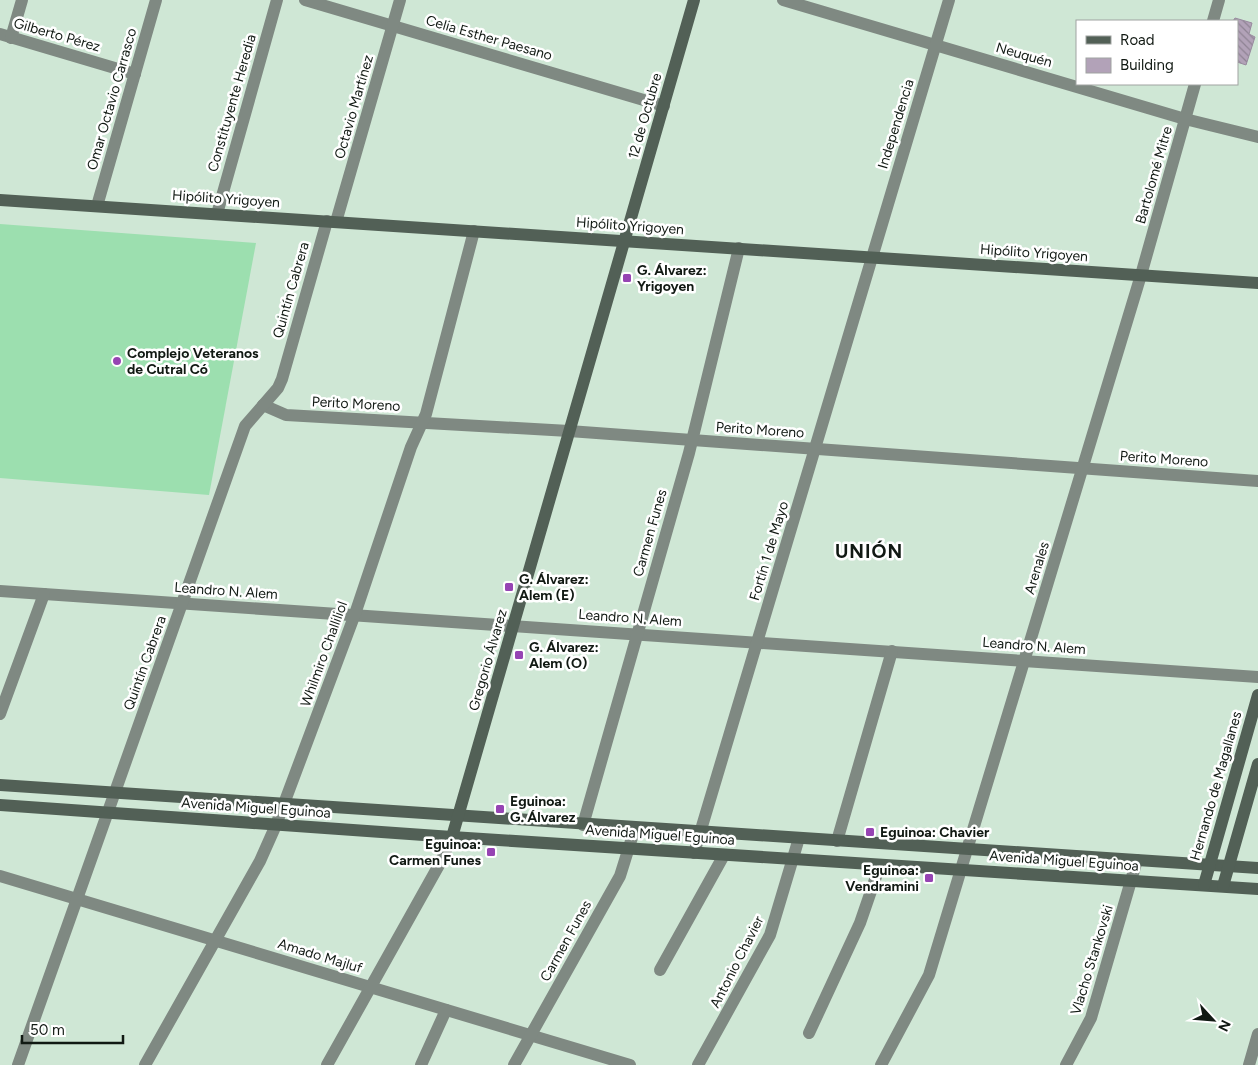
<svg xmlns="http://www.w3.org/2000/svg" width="1258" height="1065" viewBox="0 0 1258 1065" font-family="Figtree,sans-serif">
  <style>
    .pitch { fill: #9cdfaf }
    .building { fill: url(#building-back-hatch); stroke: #988a9e }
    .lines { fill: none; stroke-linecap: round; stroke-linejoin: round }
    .street { stroke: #7f8982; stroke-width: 12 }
    .secondary { stroke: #526056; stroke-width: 12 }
    .poi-dot { fill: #9644b3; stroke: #fff; stroke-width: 2 }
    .labels { text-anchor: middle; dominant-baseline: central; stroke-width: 5; stroke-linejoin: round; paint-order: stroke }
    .street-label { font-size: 14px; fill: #111913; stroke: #fff }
    .poi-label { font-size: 14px; font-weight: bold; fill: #111913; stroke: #fff; text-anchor: start }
    .district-label { font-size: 19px; font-weight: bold; letter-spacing: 1px; fill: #111913; stroke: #fff }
  </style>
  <defs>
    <pattern id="building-back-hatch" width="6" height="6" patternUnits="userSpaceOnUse" patternTransform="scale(1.25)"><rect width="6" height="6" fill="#b2a2b8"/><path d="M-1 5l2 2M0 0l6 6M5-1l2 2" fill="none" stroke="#8f8394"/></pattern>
  </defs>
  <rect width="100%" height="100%" fill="#cfe7d5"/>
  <path class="pitch" d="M0,224L256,243L209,495L0,478Z"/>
  <path class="building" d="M1235,18L1252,23L1249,34L1255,37L1246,65L1237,62V21H1233Z"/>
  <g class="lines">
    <g class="street">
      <path d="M305,0L664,106"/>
      <path d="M783,0L1185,119L1258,137"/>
      <path d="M1213,21L1219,0"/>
      <path d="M0,34L135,74"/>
      <path d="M11,38L22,0"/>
      <path d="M97,206L156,0"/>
      <path d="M217,214L277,0"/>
      <path d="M336,222L400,0"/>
      <path d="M263,405L286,415L569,431L1258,481"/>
      <path d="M0,591L1258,677"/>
      <path d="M0,714L44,594"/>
      <path d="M583,825L689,453L739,248"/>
      <path d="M837,841L892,651"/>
      <path d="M694,853L949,0"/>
      <path d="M0,876L630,1065"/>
      <path d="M660,970L724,855"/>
      <path d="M809,1033L860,923L880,865"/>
      <path d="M18,1065L245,426L278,388L282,379L327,221"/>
      <path d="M145,1065L260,861L276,825L355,614L411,447L426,414L474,231"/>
      <path d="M327,1065L439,865L452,837"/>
      <path d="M421,1065L446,1010"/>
      <path d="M514,1065L620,876L635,828"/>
      <path d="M698,1065L770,935L799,838"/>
      <path d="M881,1065L929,975L1141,275L1195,84"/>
      <path d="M1066,1065L1091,1018L1137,860"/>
      <path d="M1249,1065L1258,1034"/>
    </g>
    <g class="secondary">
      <path d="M0,200L1258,283"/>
      <path d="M0,785L1258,868"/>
      <path d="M0,805L452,837L1258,889"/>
      <path d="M452,837L694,0"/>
      <path d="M1204,885L1258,695"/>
      <path d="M1223,886L1258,764"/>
    </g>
  </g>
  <g class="poi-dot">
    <rect x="622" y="273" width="10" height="10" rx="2.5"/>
    <circle cx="117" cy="361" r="5"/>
    <rect x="504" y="582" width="10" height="10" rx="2.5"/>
    <rect x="514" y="650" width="10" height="10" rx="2.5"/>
    <rect x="495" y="804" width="10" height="10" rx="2.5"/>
    <rect x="865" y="827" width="10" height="10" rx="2.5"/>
    <rect x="486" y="847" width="10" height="10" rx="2.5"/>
    <rect x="924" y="873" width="10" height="10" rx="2.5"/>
  </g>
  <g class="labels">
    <g class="street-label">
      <text transform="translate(57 35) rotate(16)">Gilberto Pérez</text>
      <text transform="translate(489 38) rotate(16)">Celia Esther Paesano</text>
      <text transform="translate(1024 55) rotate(16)">Neuquén</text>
      <text transform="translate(112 99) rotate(-74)">Omar Octavio Carrasco</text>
      <text transform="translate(232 103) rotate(-74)">Constituyente Heredia</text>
      <text transform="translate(354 107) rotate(-74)">Octavio Martínez</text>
      <text transform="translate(645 116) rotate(-74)">12 de Octubre</text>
      <text transform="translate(896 124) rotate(-73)">Independencia</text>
      <text transform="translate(1154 175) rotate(-74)">Bartolomé Mitre</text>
      <text transform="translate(226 199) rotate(4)">Hipólito Yrigoyen</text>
      <text transform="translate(630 226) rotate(4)">Hipólito Yrigoyen</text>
      <text transform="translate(1034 253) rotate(4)">Hipólito Yrigoyen</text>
      <text transform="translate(291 290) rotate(-74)">Quintín Cabrera</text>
      <text transform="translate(356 404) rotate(3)">Perito Moreno</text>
      <text transform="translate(760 430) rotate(4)">Perito Moreno</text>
      <text transform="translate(1164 459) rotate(4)">Perito Moreno</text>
      <text transform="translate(650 533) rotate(-74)">Carmen Funes</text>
      <text transform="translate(769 551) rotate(-73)">Fortín 1 de Mayo</text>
      <text transform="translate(1037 568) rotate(-73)">Arenales</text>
      <text transform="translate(226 591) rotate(4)">Leandro N. Alem</text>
      <text transform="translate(630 618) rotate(4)">Leandro N. Alem</text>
      <text transform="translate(1034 646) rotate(4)">Leandro N. Alem</text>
      <text transform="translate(324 654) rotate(-70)">Whilmiro Challiliol</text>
      <text transform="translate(488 660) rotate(-74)">Gregorio Álvarez</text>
      <text transform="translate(145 663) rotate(-70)">Quintín Cabrera</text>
      <text transform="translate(1216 786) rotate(-74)">Hernando de Magallanes</text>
      <text transform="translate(256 808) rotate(4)">Avenida Miguel Eguinoa</text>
      <text transform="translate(660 835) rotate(4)">Avenida Miguel Eguinoa</text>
      <text transform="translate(1064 861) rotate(4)">Avenida Miguel Eguinoa</text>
      <text transform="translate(566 941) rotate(-61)">Carmen Funes</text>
      <text transform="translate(320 956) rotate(17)">Amado Majluf</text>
      <text transform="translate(1092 960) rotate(-73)">Vlacho Stankovski</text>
      <text transform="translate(737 962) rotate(-63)">Antonio Chavier</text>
    </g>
    <g class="poi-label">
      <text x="637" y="270">G. Álvarez:<tspan x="637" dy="16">Yrigoyen</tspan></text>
      <text x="127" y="353">Complejo Veteranos<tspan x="127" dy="16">de Cutral Có</tspan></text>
      <text x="519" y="579">G. Álvarez:<tspan x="519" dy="16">Alem (E)</tspan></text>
      <text x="529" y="647">G. Álvarez:<tspan x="529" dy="16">Alem (O)</tspan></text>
      <text x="510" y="801">Eguinoa:<tspan x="510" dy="16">G. Álvarez</tspan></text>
      <text x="880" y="832">Eguinoa: Chavier</text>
      <text x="481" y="844" text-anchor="end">Eguinoa:<tspan x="481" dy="16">Carmen Funes</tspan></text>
      <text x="919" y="870" text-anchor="end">Eguinoa:<tspan x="919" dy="16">Vendramini</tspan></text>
    </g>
    <g class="district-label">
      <text x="869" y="551">UNIÓN</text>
    </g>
  </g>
  <rect x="1076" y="20" width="162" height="65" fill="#ffffff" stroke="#a0a3a1"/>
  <rect x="1086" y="36" width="25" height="8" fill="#526056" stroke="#a0a3a1"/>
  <text x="1120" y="45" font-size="15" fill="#111913">Road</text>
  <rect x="1086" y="58" width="25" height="15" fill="#b2a2b8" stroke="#a0a3a1"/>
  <text x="1120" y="70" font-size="15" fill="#111913">Building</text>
  <g transform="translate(1213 1020) rotate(116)" stroke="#ffffff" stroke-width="4" paint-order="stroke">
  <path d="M0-4L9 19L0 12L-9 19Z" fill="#111913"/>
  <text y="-8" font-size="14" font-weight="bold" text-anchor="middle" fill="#111913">N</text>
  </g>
  <path d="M22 1035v8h101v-8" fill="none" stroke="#111913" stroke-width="2.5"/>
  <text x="30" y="1035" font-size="15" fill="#111913" stroke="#ffffff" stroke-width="4" paint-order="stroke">50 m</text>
</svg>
